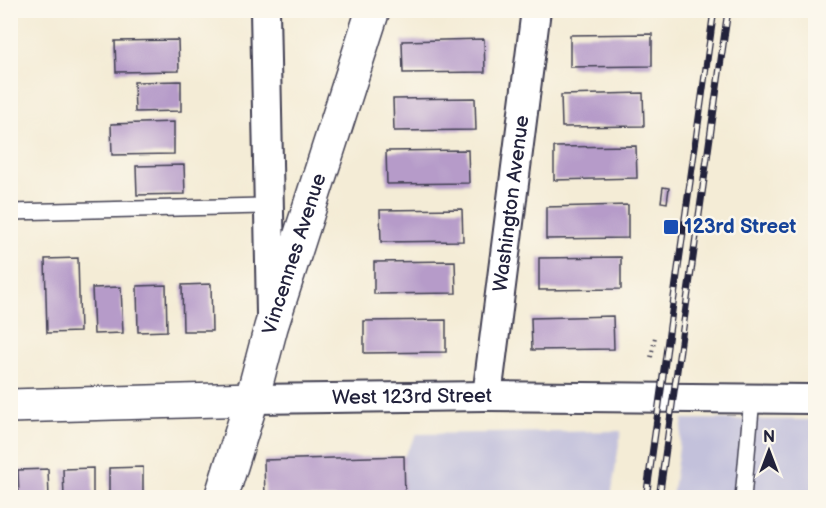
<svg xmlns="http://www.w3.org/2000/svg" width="826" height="508" viewBox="0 0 826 508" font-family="'Balsamiq Sans',sans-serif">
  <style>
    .industrial { fill: #c3c1db }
    .building { fill: #b69bc9 }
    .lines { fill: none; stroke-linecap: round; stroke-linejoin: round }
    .lane-casing { stroke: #424052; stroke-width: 18 }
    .street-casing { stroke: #424052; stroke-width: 32 }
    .secondary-casing { stroke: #424052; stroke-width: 36 }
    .path { stroke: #424052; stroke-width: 4; stroke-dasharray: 1.5 4.5; stroke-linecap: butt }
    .lane { stroke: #fff; stroke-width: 15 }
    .street { stroke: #fff; stroke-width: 28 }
    .secondary { stroke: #fff; stroke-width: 33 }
    .rail-casing { stroke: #22223b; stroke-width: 7 }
    .rail { stroke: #fbf7ec; stroke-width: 4.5; stroke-dasharray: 14; stroke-linecap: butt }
    .transit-dot { fill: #1a4fb4; stroke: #fbf7ec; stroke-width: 2 }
    .labels { text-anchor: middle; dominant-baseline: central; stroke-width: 5; stroke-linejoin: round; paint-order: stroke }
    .street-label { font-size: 20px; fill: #22223b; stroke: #fbf7ec }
    .transit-label { font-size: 20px; font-weight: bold; fill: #164399; stroke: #fbf7ec; text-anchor: start }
  </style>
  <rect width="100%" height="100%" fill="#fbf7ec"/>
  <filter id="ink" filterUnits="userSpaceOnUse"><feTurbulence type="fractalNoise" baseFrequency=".0167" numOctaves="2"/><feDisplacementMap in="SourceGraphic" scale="12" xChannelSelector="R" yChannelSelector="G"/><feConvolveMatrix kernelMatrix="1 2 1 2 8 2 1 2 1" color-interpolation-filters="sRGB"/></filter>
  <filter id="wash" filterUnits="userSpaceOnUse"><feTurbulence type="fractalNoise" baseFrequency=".008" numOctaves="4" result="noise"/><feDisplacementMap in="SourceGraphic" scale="24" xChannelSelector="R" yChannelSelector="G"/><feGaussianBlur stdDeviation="1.35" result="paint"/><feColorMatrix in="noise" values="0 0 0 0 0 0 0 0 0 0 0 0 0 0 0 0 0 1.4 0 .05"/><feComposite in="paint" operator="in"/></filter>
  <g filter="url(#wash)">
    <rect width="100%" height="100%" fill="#f4ecd6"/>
    <g class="industrial">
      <path d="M683,419L815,420V497L672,498Z"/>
      <path d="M621,431L611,497H405L404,456L417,434Z"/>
    </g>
    <g id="blocks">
      <g class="building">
        <path d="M652,34V66L570,67V35Z"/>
        <path d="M484,39L485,72L403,73L402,41Z"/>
        <path d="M178,40L179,71L116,72L115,41Z"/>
        <path d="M181,81V111L135,112L134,82Z"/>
        <path d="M643,93L644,126L562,127L561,95Z"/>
        <path d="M475,98L476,130L394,131L393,99Z"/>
        <path d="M174,122V154L112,155L111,124Z"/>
        <path d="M636,146L637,178L554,180V147Z"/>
        <path d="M468,150L469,183L387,184L386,151Z"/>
        <path d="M184,165L185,194L137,195L136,166Z"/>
        <path d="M663,187L669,188L667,203L661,202Z"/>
        <path d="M628,205V238L546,239V207Z"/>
        <path d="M462,209L463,241L381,242L380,210Z"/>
        <path d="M621,257V289L539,290V258Z"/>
        <path d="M78,258L80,332L47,333L45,259Z"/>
        <path d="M455,261L456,293L374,294V262Z"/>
        <path d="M211,284L212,331H183L182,285Z"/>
        <path d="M166,285L167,331L138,332L137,286Z"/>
        <path d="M121,287L123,333L94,334L92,288Z"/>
        <path d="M613,316L614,349L532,350L531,318Z"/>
        <path d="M446,320V352L364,353V321Z"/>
        <path d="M404,456L405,498H265L264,460Z"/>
        <path d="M143,467V498H109V468Z"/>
        <path d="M93,468V498H64L63,469Z"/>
        <path d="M48,469L49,498H19L18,470Z"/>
      </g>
    </g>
  </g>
  <g filter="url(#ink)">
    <use href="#blocks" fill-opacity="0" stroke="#424052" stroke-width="1.5"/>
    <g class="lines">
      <defs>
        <g id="lane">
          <path d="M10,212L268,206"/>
          <path d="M743,498L752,398"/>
        </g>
        <g id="street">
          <path d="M265,10L271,314"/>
          <path id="s1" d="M487,396L536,10"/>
          <path id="s2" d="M252,399L487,396L809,399"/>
        </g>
        <g id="secondary">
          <path d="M10,406L252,399"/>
          <path id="s3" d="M221,498L252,399L271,327L373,10"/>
        </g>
      </defs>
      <use href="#lane" class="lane-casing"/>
      <use href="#street" class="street-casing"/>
      <use href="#secondary" class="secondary-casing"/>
      <path class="path" d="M651,357L655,337"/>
      <use href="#lane" class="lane"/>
      <use href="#street" class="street"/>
      <use href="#secondary" class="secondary"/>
      <defs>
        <g id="rail">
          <path d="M646,498L714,10"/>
          <path d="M659,498L728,10"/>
        </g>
      </defs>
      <use href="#rail" class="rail-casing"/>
      <use href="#rail" class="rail"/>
    </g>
  </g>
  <rect class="transit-dot" x="663" y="219" width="16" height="16" rx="3"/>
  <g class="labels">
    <g class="street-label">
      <text stroke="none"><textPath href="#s1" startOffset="194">Washington Avenue</textPath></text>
      <text stroke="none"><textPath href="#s3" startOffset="255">Vincennes Avenue</textPath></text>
      <text stroke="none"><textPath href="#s2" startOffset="160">West 123rd Street</textPath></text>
    </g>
    <g class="transit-label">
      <text x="684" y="227">123rd Street</text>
    </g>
  </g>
  <rect width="826" height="508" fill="none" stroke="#fbf7ec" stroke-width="36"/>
  <g transform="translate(769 451)" stroke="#fbf7ec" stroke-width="4.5" paint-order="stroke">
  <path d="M0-4.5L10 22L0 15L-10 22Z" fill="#22223b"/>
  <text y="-9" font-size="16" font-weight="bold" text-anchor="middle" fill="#22223b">N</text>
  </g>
</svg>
